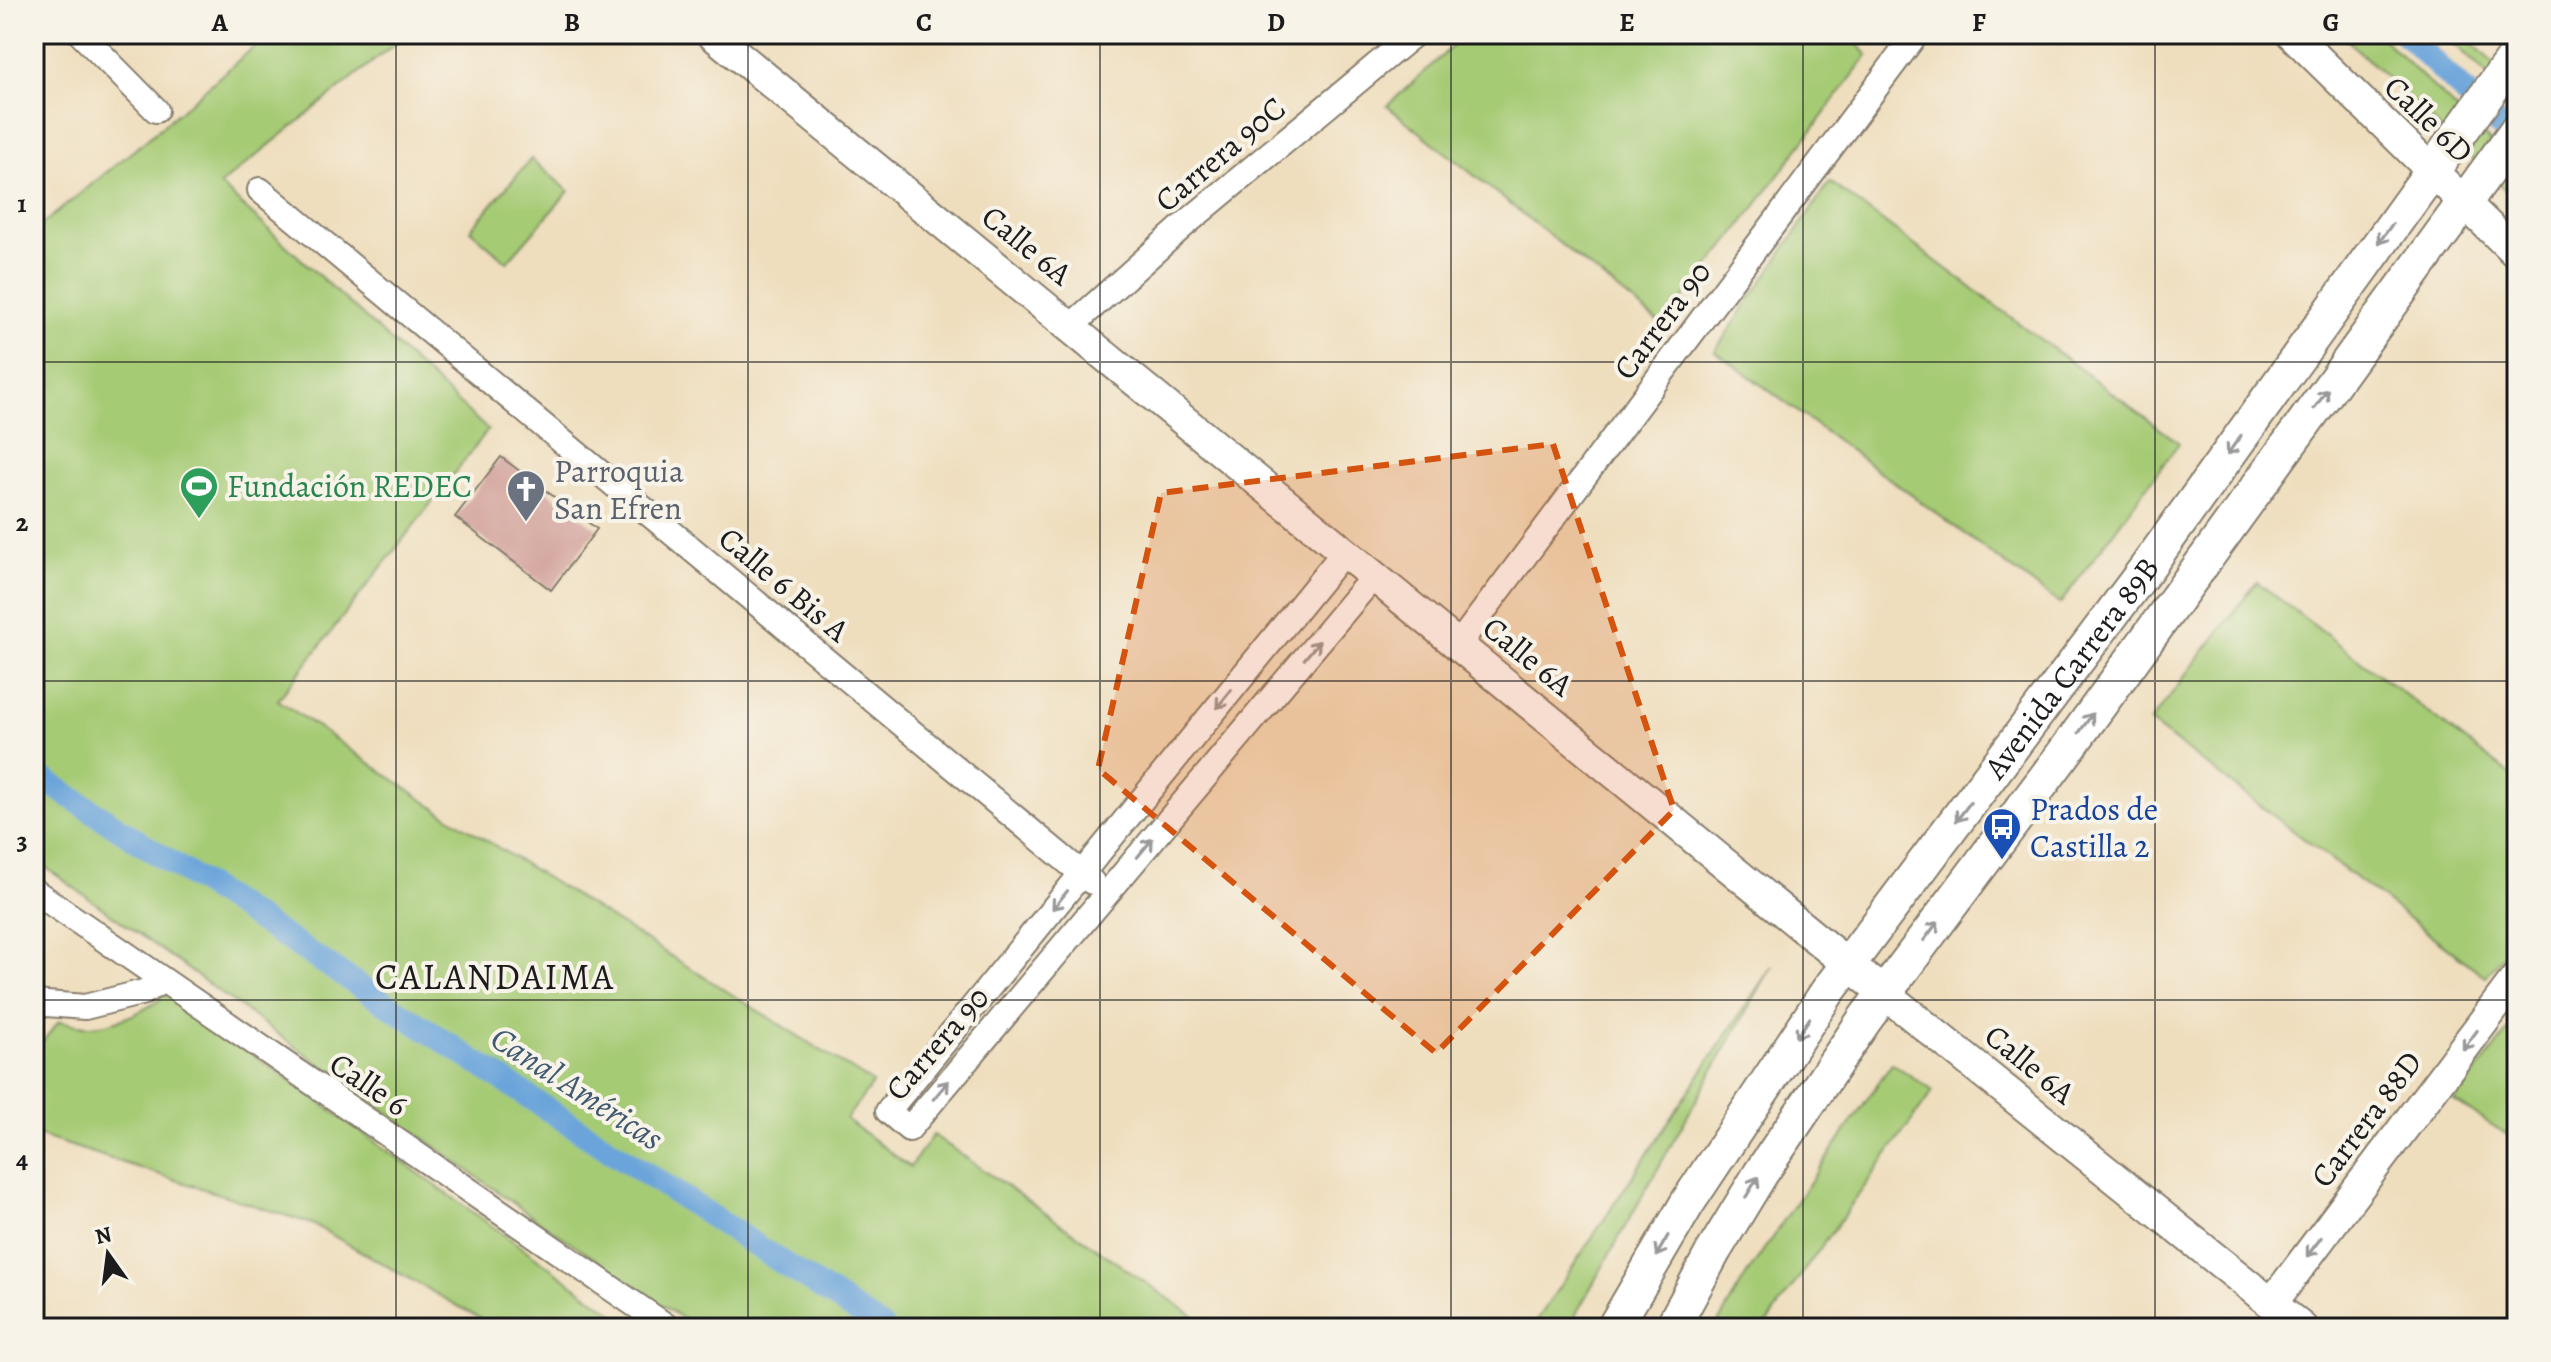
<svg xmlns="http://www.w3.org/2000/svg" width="2551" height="1362" viewBox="0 0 2551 1362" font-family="Alegreya,serif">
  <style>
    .green { fill: #a6cb75; stroke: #617448; stroke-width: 2 }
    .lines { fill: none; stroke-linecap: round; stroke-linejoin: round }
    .canal { stroke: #6aa4da; stroke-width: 24 }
    .building { fill: #d09e97 }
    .minor-casing { stroke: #867d6d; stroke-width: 28 }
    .tertiary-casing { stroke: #867d6d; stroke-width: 34 }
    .secondary-casing { stroke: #867d6d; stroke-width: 38 }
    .minor { stroke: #fff; stroke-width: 24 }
    .tertiary { stroke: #fff; stroke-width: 30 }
    .secondary { stroke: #fff; stroke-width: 34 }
    .oneway { stroke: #999 }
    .marked { fill: #d4530e; fill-opacity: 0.2; stroke: #d4530e; stroke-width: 6; stroke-dasharray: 16 10; stroke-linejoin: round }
    .grid { fill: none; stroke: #1c1c1c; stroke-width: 2; stroke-opacity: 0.55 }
    .labels { text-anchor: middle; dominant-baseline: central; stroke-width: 8; stroke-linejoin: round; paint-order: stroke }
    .street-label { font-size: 32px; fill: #1c1c1c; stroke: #f7f3e8 }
    .worship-label { font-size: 32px; fill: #5b616d; stroke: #f7f3e8; text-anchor: start }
    .leisure-label { font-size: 32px; fill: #27864d; stroke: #f7f3e8; text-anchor: start }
    .transit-label { font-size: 32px; fill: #164399; stroke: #f7f3e8; text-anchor: start }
    .water-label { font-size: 34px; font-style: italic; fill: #3f5971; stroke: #f7f3e8 }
    .quarter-label { font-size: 36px; letter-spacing: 2px; fill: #1c1c1c; stroke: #f7f3e8 }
    .neatline { fill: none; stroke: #1c1c1c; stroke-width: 3 }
    .grid-label { font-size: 26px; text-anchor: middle; font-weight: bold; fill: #1c1c1c }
  </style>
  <rect width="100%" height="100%" fill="#f7f3e8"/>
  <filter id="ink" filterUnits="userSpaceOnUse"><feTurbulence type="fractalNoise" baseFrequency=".0125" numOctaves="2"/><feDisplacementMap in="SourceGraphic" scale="16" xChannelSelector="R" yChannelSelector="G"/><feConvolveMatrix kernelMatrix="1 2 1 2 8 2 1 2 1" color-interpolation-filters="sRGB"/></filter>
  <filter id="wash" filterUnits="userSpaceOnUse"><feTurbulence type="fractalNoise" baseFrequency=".006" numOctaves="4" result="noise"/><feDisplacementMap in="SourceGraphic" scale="32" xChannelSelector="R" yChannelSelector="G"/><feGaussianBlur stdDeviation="1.8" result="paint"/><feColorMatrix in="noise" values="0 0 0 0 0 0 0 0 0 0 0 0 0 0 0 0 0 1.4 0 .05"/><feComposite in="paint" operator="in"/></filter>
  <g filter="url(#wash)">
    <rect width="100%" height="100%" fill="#efdebe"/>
    <g class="green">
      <path d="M269,34H407L220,185L488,430L278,700L432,806L873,1083L846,1119L910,1167L933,1135L1211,1328H696L526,1212L34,859V231L144,142Z"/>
      <path d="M1466,34H1847L1868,55L1733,236L1662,325L1387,106Z"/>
      <path d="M2341,34H2378L2517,167V202Z"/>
      <path d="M2444,34H2463L2517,86V103Z"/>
      <path d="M531,159L569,191L507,262L470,230Z"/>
      <path d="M1830,182L2179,443L2060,604L1715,351Z"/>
      <path d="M2257,582L2517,780V937L2486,977L2150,722Z"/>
      <path d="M1772,966L1568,1328H1532Z"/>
      <path d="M168,993L634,1328H497L312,1224L34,1134V1052L59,1021C69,1023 81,1027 91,1026C118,1024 148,1010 168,993Z"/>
      <path d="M2517,1019V1141L2454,1101Z"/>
      <path d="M1892,1063L1933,1091L1763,1328H1715L1747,1274Z"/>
    </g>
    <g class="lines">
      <g class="canal">
        <path d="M2405,34L2517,143"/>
        <path d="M34,773L882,1328"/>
      </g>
    </g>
    <g id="blocks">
      <path class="building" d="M501,457L597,529L551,590L455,517Z"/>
    </g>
  </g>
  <g filter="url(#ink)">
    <use href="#blocks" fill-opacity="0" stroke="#867d6d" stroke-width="2"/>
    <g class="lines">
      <defs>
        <g id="minor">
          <path d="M81,34L156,110"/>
          <path d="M260,190L1092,882"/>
          <path d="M1070,327L1184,225L1414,34"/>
          <path d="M1344,552L888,1111L909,1129L1374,576"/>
          <path d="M1458,645L1916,34"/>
          <path d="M34,891L669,1328"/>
          <path d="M34,1003L85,1007L144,992L162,981"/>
        </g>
        <g id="tertiary">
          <path d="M712,34L1829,949L2302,1328"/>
          <path d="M2292,34L2517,254"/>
          <path d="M2272,1303L2517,977"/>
        </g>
        <g id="secondary">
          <path id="s1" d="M1614,1328L1688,1202L1828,991L2145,570L2517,53"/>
          <path d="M1672,1328L1713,1252L1761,1173L1865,1019L2071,744L2517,130"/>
        </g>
      </defs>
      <use href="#minor" class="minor-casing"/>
      <use href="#tertiary" class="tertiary-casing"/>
      <use href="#secondary" class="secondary-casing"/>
      <use href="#minor" class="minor"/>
      <use href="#tertiary" class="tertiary"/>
      <use href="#secondary" class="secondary"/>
    </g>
    <defs><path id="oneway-shaft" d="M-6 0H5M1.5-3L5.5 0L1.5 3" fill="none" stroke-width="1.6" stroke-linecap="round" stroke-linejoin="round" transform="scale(2)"/></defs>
    <g class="oneway">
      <use href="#oneway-shaft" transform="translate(2385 234) rotate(126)"/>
      <use href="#oneway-shaft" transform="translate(2321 399) rotate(-54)"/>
      <use href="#oneway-shaft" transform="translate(2234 445) rotate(126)"/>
      <use href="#oneway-shaft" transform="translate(1312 650) rotate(-50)"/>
      <use href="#oneway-shaft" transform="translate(1224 699) rotate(129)"/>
      <use href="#oneway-shaft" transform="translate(2086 723) rotate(-54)"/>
      <use href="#oneway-shaft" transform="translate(1963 812) rotate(127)"/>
      <use href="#oneway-shaft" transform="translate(1145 848) rotate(-50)"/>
      <use href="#oneway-shaft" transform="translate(1060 900) rotate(129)"/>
      <use href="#oneway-shaft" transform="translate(1931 931) rotate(-53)"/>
      <use href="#oneway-shaft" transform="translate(1803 1028) rotate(124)"/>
      <use href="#oneway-shaft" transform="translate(2470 1040) rotate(127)"/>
      <use href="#oneway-shaft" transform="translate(941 1090) rotate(-50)"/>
      <use href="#oneway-shaft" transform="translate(1752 1187) rotate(-59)"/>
      <use href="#oneway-shaft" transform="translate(1662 1246) rotate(120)"/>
      <use href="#oneway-shaft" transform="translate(2314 1247) rotate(127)"/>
    </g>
  </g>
  <path class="marked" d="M1553,444L1674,810L1436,1053L1098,769L1161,493Z"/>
  <path class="grid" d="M396,34V1328M748,34V1328M1100,34V1328M1451,34V1328M1803,34V1328M2155,34V1328M34,362H2517M34,681H2517M34,1000H2517"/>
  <defs>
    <symbol id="stadium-pin" viewBox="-11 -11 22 30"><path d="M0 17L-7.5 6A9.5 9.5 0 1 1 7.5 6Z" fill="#2e9e5b" stroke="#f7f3e8"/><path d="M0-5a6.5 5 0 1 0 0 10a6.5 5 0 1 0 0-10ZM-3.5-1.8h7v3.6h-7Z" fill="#fff"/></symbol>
    <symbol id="church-pin" viewBox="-11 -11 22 30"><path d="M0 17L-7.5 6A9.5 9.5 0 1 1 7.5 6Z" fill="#6b7280" stroke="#f7f3e8"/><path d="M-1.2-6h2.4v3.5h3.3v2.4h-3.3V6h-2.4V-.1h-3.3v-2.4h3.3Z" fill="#fff"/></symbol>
    <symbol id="bus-pin" viewBox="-11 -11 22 30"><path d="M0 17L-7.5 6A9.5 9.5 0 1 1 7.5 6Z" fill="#1a4fb4" stroke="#f7f3e8"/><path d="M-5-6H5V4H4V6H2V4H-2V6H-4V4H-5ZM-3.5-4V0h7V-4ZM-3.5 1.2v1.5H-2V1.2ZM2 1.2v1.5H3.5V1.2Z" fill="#fff"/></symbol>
  </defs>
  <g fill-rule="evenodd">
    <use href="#stadium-pin" x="177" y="464" width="44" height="60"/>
    <use href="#church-pin" x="504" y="467" width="44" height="60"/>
    <use href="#bus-pin" x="1980" y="805" width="44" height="60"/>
  </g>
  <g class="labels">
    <g class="street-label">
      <text transform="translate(2429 119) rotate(44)">Calle 6D</text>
      <text transform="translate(1220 154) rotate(-40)">Carrera 90C</text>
      <text transform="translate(1027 245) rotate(39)">Calle 6A</text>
      <text transform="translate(1662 320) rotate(-53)">Carrera 90</text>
      <text transform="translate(784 584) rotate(40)">Calle 6 Bis A</text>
      <text transform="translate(1528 656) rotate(39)">Calle 6A</text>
      <text stroke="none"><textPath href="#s1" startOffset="804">Avenida Carrera 89B</textPath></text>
      <text transform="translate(937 1043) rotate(-49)">Carrera 90</text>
      <text transform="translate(2030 1064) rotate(39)">Calle 6A</text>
      <text transform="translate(369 1084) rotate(34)">Calle 6</text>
      <text transform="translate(2366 1119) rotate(-53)">Carrera 88D</text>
    </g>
    <g class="worship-label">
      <text x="554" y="471">Parroquia<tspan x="554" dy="37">San Efren</tspan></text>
    </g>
    <g class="leisure-label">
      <text x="227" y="486">Fundación REDEC</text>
    </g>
    <g class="transit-label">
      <text x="2030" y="809">Prados de<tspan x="2030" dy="37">Castilla 2</tspan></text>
    </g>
    <g class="water-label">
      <text transform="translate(577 1088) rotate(33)">Canal Américas</text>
    </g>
    <g class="quarter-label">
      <text x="495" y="976">CALANDAIMA</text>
    </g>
  </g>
  <rect width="2551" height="1362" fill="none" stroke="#f7f3e8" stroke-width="88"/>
  <g transform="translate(108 1254) rotate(346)" stroke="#f7f3e8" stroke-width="6" paint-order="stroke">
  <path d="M0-6L14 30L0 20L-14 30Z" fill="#1c1c1c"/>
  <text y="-12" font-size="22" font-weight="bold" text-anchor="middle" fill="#1c1c1c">N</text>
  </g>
  <rect x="44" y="44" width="2463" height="1274" class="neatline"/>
  <g class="grid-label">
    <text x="220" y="31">A</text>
    <text x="572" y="31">B</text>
    <text x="924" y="31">C</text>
    <text x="1276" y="31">D</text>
    <text x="1627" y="31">E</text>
    <text x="1979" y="31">F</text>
    <text x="2331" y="31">G</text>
    <text x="22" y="212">1</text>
    <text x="22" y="531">2</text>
    <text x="22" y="849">3</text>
    <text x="22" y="1168">4</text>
  </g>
</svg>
